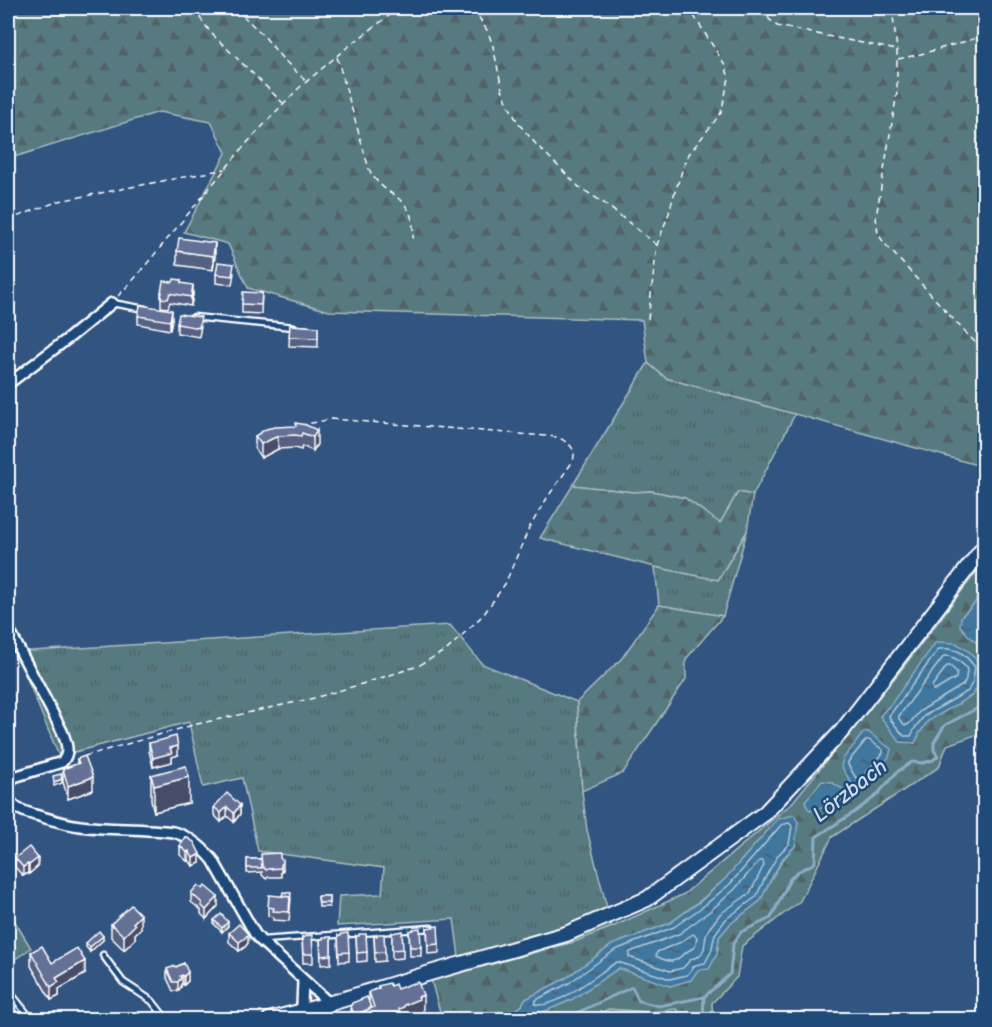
<svg xmlns="http://www.w3.org/2000/svg" width="992" height="1027" viewBox="0 0 992 1027" font-family="'Balsamiq Sans',sans-serif">
  <style>
    .grass { fill: url(#grass-tufts); stroke: #aabcc0; stroke-width: 1.5 }
    .forest { fill: url(#forest-firs); stroke: #aabcc0; stroke-width: 1.5; fill-rule: evenodd }
    .water { fill: url(#water-ripples); stroke: #8dadc5; stroke-width: 1.5 }
    .lines { fill: none; stroke-linecap: round; stroke-linejoin: round }
    .shore { stroke: #b3c9d8; stroke-width: 1.5 }
    .stream { stroke: #8dadc5; stroke-width: 3 }
    .lane-casing { stroke: #fff; stroke-width: 9 }
    .street-casing { stroke: #fff; stroke-width: 14 }
    .secondary-casing { stroke: #fff; stroke-width: 18 }
    .path { stroke: #fff; stroke-width: 1.5; stroke-dasharray: 6 4.5; stroke-linecap: butt }
    .lane { stroke: #1f4a7a; stroke-width: 4.5 }
    .street { stroke: #1f4a7a; stroke-width: 9 }
    .secondary { stroke: #1f4a7a; stroke-width: 14 }
    .wall { fill: #576081; stroke: #fff; stroke-width: 1.5 }
    .shaded-wall { fill: #474e69; stroke: #fff; stroke-width: 1.5 }
    .building { fill: #657096; stroke: #fff; stroke-width: 1.5 }
    .labels { text-anchor: middle; dominant-baseline: central; stroke-width: 5; stroke-linejoin: round; paint-order: stroke }
    .water-label { font-size: 21px; font-style: italic; fill: #d0dde7; stroke: #1f4a7a }
  </style>
  <defs>
    <pattern id="grass-tufts" width="24" height="20" patternUnits="userSpaceOnUse" patternTransform="scale(1.5)"><rect width="24" height="20" fill="#567a80"/><path d="M3 7l-1-3M5 7V3M7 7l1-3M15 17l-1-3M17 17v-4M19 17l1-3" fill="none" stroke="#516366"/></pattern>
    <pattern id="forest-firs" width="22" height="20" patternUnits="userSpaceOnUse" patternTransform="scale(1.5)"><rect width="22" height="20" fill="#567a80"/><path d="M5 1l3.5 6h-7zM16 11l3.5 6h-7z" fill="#516366"/></pattern>
    <pattern id="water-ripples" width="26" height="14" patternUnits="userSpaceOnUse" patternTransform="scale(1.5)"><rect width="26" height="14" fill="#41779e"/><path d="M2 4q2-2 4 0t4 0M15 11q2-2 4 0t4 0" fill="none" stroke="#475f71"/></pattern>
  </defs>
  <rect width="100%" height="100%" fill="#325481"/>
  <filter id="ink" filterUnits="userSpaceOnUse"><feTurbulence type="fractalNoise" baseFrequency=".0167" numOctaves="2"/><feDisplacementMap in="SourceGraphic" scale="12" xChannelSelector="R" yChannelSelector="G"/><feConvolveMatrix kernelMatrix="1 2 1 2 8 2 1 2 1" color-interpolation-filters="sRGB"/></filter>
  <g filter="url(#ink)">
    <g class="grass">
      <path d="M648,363L666,378L795,414L753,495L738,492L720,524L685,498L652,491L633,492L573,485Z"/>
      <path d="M747,531L723,616L659,605L655,567L718,580Z"/>
      <path d="M450,625L482,664L577,702L582,791L587,830L612,927L574,942L461,972L454,919L337,926L339,896L382,894L384,868L258,851L242,778L203,787L189,722L59,756L16,652Z"/>
      <path d="M8,910L31,948L8,964Z"/>
      <path d="M609,1009L651,1012L650,1019L586,1020Z"/>
    </g>
    <g class="forest">
      <path d="M8,8H984V467L666,378L648,363L642,320L329,311L248,288L228,244L184,232L226,153L211,122L159,112L8,159Z"/>
      <path d="M573,485L633,492L652,491L685,498L720,523L738,492L753,495L747,531L718,580L655,567L540,538Z"/>
      <path d="M984,562V591L979,592L975,603L961,617L976,642L984,638V732L947,745L939,767L832,837L800,901L742,946L737,977L712,1003L713,1019H685L676,1009L651,1012L609,1009L586,1019H512L527,1012H543L571,1000L619,968L670,986L698,970L717,954L719,937L730,924L760,901L771,879L784,858L795,846L778,819L725,879L701,900L670,923L612,945L566,978L524,1000L522,1006L498,1019H442L431,980L574,942L612,927L684,894L791,804L902,669ZM973,695L928,721L920,732L915,743L880,716L891,704Z"/>
      <path d="M659,605L723,616L686,659V679L623,773L582,791L577,702L622,658Z"/>
    </g>
    <g class="water">
      <path d="M979,591H984V638L976,642L968,635L960,626L961,617L975,603Z"/>
      <path d="M936,642L956,643L970,652L981,665L979,683L973,695L928,721L920,732L915,743L900,742L880,716L891,704Z"/>
      <path d="M864,732H868L891,749L889,757L864,784H852L841,766L843,759Z"/>
      <path d="M822,781L831,782L849,793L847,798L835,804L811,811L807,807L805,801Z"/>
      <path d="M794,815L798,822L795,846L783,858L771,879L760,901L730,924L719,937L717,954L709,969L698,970L691,980L670,986L619,968L571,1000L543,1012H527L512,1019H498L522,1006L524,1000L566,978L612,945L670,923L701,901L725,879L778,819Z"/>
    </g>
    <g class="lines">
      <g class="shore">
        <path d="M939,649C957,647 964,653 975,667L973,681L968,691L924,716L915,728L911,736H904L890,719L889,716Z"/>
        <path d="M944,656C954,656 960,661 967,669L966,679L963,685L920,711L908,725H905L899,719V716Z"/>
        <path d="M947,666H950L957,672L956,678L936,690H933L932,686Z"/>
        <path d="M866,740H869L883,750V753L862,777L856,778L848,765V762Z"/>
        <path d="M789,823L792,826L789,844L778,855L766,876L756,897L726,919L715,934L711,952L705,963L695,965L687,975L670,979L621,963L617,962C599,972 555,1011 535,1004L536,1000L569,983L615,950L674,927L705,905L730,884L781,825Z"/>
        <path d="M759,861H763L764,865L750,893L720,914L708,930L706,935L704,949L700,956L691,959L683,968L670,971L629,957V954L630,952L679,934L710,911L734,890Z"/>
        <path d="M693,934L697,937L695,947C676,956 678,968 656,956L657,952L681,942Z"/>
      </g>
      <g class="stream">
        <path d="M562,1020L632,987L639,1001L659,1006L704,997L730,974L733,944L741,932L771,918L790,879L797,872L815,863L816,837L856,811L876,796L897,772L912,762L923,763L933,760L938,756L934,750V742L945,725L984,705"/>
        <path d="M703,1020L704,997"/>
      </g>
      <defs>
        <g id="lane">
          <path d="M112,303L145,309"/>
          <path d="M194,317L294,327"/>
          <path d="M263,940L431,928"/>
          <path d="M103,955L123,982L152,1001L167,1020"/>
          <path d="M8,990L32,1020"/>
        </g>
        <g id="street">
          <path d="M8,384L70,337L112,303"/>
          <path d="M8,628L62,731C66,742 71,752 62,762L14,777L10,782L8,791"/>
          <path d="M8,793C9,808 23,811 35,815C50,819 64,824 80,826C111,830 142,828 173,832C190,836 202,847 213,860L255,934L260,940L329,1003"/>
          <path d="M318,1007L331,1020"/>
          <path d="M299,1012L302,1005L303,981"/>
        </g>
        <path id="secondary" d="M269,1020L318,1007L430,973L566,934L647,899L765,813L842,731L984,547"/>
      </defs>
      <use href="#lane" class="lane-casing"/>
      <use href="#street" class="street-casing"/>
      <use href="#secondary" class="secondary-casing"/>
      <g class="path">
        <path d="M194,8L198,15L211,33L283,103"/>
        <path d="M235,8L264,36L281,57L307,82"/>
        <path d="M473,8L488,32L493,46L502,89L508,104L518,123L535,143L579,187L604,203L657,245"/>
        <path d="M763,8L769,19L777,26L897,50"/>
        <path d="M892,8L897,50V93L876,217L878,234L885,244L966,333L984,351"/>
        <path d="M337,57L369,169C384,201 416,191 413,239"/>
        <path d="M898,59L921,54L984,36"/>
        <path d="M8,220L59,201L225,169"/>
        <path d="M118,296L135,278L246,144L284,103L299,88L345,49L399,8"/>
        <path d="M648,319L657,245L669,213L673,198L684,165L689,154L721,113L729,78L725,65L689,8"/>
        <path d="M85,756L193,725L314,698L365,683L418,666L448,649L484,614L505,584L529,528L547,498L573,461C577,447 568,443 558,437L332,419L302,425"/>
      </g>
      <use href="#lane" class="lane"/>
      <use href="#street" class="street"/>
      <use href="#secondary" class="secondary"/>
    </g>
    <g class="wall">
      <path d="M177,251L215,256L213,270L177,265Z"/>
      <path d="M234,273L232,285L216,283V274Z"/>
      <path d="M181,283L193,294L191,306L170,302L168,308L161,307V292Z"/>
      <path d="M262,293L261,314L242,313V304Z"/>
      <path d="M138,316L172,319L170,330L138,324Z"/>
      <path d="M177,324L201,326L199,337L177,333Z"/>
      <path d="M290,325L318,327V347L289,346Z"/>
      <path d="M306,425L317,444L313,451L302,446L301,450L295,448L278,449L261,458L255,449V436Z"/>
      <path d="M149,743L178,755L172,757V762L153,767L149,751Z"/>
      <path d="M77,759L93,790L68,799L63,782V769L77,764Z"/>
      <path d="M151,775L189,803L154,812L151,801Z"/>
      <path d="M240,805V814L234,822L227,816L221,822L214,815V807Z"/>
      <path d="M186,837L200,863L193,866L189,860L187,861L180,855V846Z"/>
      <path d="M15,858L38,866L29,874L28,873L23,876L15,867Z"/>
      <path d="M280,858L283,870L281,873V877H268L266,879L262,875V871V872L247,873V859Z"/>
      <path d="M191,893L218,906L206,919L201,914V910L191,902Z"/>
      <path d="M282,896L291,898L289,921L273,920V917L268,916V907Z"/>
      <path d="M318,896H329V907H319Z"/>
      <path d="M214,920L228,926L222,932L214,924Z"/>
      <path d="M111,924L141,928L135,934V939L124,950L111,937Z"/>
      <path d="M427,928L439,944V953L428,954Z"/>
      <path d="M409,931L421,947V956H410Z"/>
      <path d="M229,933L248,943L245,947L239,951L229,942Z"/>
      <path d="M392,933L403,949V958L392,959Z"/>
      <path d="M338,936L349,952V961L339,962Z"/>
      <path d="M356,936L367,952V961L357,962Z"/>
      <path d="M374,936L385,952V961L375,962Z"/>
      <path d="M302,937L313,954V963H303Z"/>
      <path d="M331,937V964L321,965L320,939Z"/>
      <path d="M103,940L90,952L86,947V943Z"/>
      <path d="M31,952L52,963L85,974L59,989V996L51,1000L31,966Z"/>
      <path d="M184,963L188,981L184,985L182,984H181V987L178,991H173L167,978V969L176,967Z"/>
      <path d="M378,986H391L397,989L423,1013L419,1015V1017L411,1020H349V1014L351,1013V1006L369,1001V992L378,988Z"/>
    </g>
    <g class="shaded-wall">
      <path d="M215,243V256L213,270V256Z"/>
      <path d="M193,285V294L191,306V297Z"/>
      <path d="M172,310V319L170,330V321Z"/>
      <path d="M317,430V444L313,451V437Z"/>
      <path d="M278,436V449L261,458V444Z"/>
      <path d="M178,746V755L172,757V762L153,767V758L170,748Z"/>
      <path d="M93,777V790L68,799V786Z"/>
      <path d="M189,777V803L154,812V786Z"/>
      <path d="M62,779V783L54,786V782Z"/>
      <path d="M240,805V814L234,822V813Z"/>
      <path d="M227,807V816L221,822V813Z"/>
      <path d="M189,851V860L187,861V852Z"/>
      <path d="M200,854V863L193,866V858Z"/>
      <path d="M38,858V866L29,874V865Z"/>
      <path d="M283,861V870L281,873V864Z"/>
      <path d="M28,864V873L23,876V867Z"/>
      <path d="M218,897V906L206,919V910Z"/>
      <path d="M141,915V928L135,934V939L124,950V936L133,923Z"/>
      <path d="M228,922V926L222,932V928Z"/>
      <path d="M248,934V943L245,947L239,951V942Z"/>
      <path d="M103,936V940L90,952V947Z"/>
      <path d="M85,961V974L59,989V996L51,1000V987L56,978Z"/>
      <path d="M188,972V981L184,985V976Z"/>
      <path d="M182,975V984H181V987L178,991V982L180,976Z"/>
      <path d="M423,995V1013L419,1015V1017L411,1020H389L390,1016L404,1005Z"/>
    </g>
    <g class="building">
      <path d="M179,238L215,243L213,256L177,251Z"/>
      <path d="M218,262L234,264L232,276L216,274Z"/>
      <path d="M174,279L181,280V283L193,285L191,297L170,293L168,299L161,298L162,292H161L163,281L173,282Z"/>
      <path d="M243,292L262,293L261,305L242,304Z"/>
      <path d="M140,305L172,310L170,321L138,316Z"/>
      <path d="M179,314L201,317L199,328L177,324Z"/>
      <path d="M290,325L318,327V338L289,337Z"/>
      <path d="M296,423L306,425L317,430L313,437L302,433L301,436L295,435L278,436L261,444L255,436L266,429L275,427L296,426Z"/>
      <path d="M176,736L178,746L170,748L172,753L153,758L149,743L162,740Z"/>
      <path d="M85,756L93,777L68,786L63,769L79,763L77,759Z"/>
      <path d="M186,766L189,777L154,786L151,775Z"/>
      <path d="M61,774L62,779L54,782L53,776Z"/>
      <path d="M227,793L240,805L234,813L227,807L221,813L214,807Z"/>
      <path d="M186,837L194,842L200,854L193,858L189,851L187,852L180,846Z"/>
      <path d="M29,847L38,858L29,865L28,864L23,867L15,858Z"/>
      <path d="M280,853V858L283,861L281,864V868L268,869L266,870L262,866L261,854Z"/>
      <path d="M247,859H261L262,868H247Z"/>
      <path d="M198,885L203,889L205,886L218,897L206,910L201,905L202,903L191,893Z"/>
      <path d="M283,892L291,893L290,901V897L282,896Z"/>
      <path d="M269,895L290,897L289,912L273,911L274,908L268,907Z"/>
      <path d="M318,896H329V903H319Z"/>
      <path d="M131,905L141,915L133,923L135,925L124,936L111,924Z"/>
      <path d="M221,914L228,922L222,928L214,920Z"/>
      <path d="M239,924L248,934L245,938L239,942L229,933Z"/>
      <path d="M438,926L439,944L428,945L427,928Z"/>
      <path d="M420,928L421,947H410L409,931L413,930V929Z"/>
      <path d="M99,931L103,936L90,947L86,943Z"/>
      <path d="M402,931L403,949L392,950V933Z"/>
      <path d="M348,933L349,952L339,953L338,936H341V934Z"/>
      <path d="M359,934H366L367,952L357,953L356,936H359Z"/>
      <path d="M377,934H384L385,952L375,953L374,936H377Z"/>
      <path d="M312,935L313,954H303L302,937H305V936Z"/>
      <path d="M323,937H331V955L321,956L320,939H323Z"/>
      <path d="M42,946L52,963L77,948L85,961L56,978L59,982L51,987L31,952Z"/>
      <path d="M184,963L188,972L184,976L182,975L180,976L181,978L178,982H173L167,969L175,966L176,967Z"/>
      <path d="M418,982L423,995L418,997L419,999L404,1005V1007L399,1009L400,1012L390,1016L391,1019L389,1020H359L357,1014L374,1007L369,992L379,988L378,986L389,983L391,986L395,984L397,989L413,983V984Z"/>
      <path d="M367,997L371,1008L357,1014V1020H351L349,1014L353,1012L351,1006L352,1003Z"/>
      <path d="M15,1009L21,1020H8V1012Z"/>
    </g>
  </g>
  <g class="labels">
    <g class="water-label">
      <text transform="translate(850 791) rotate(-38)">Lörzbach</text>
    </g>
  </g>
  <rect width="992" height="1027" fill="none" stroke="#1f4a7a" stroke-width="30"/>
  <rect x="15" y="15" width="962" height="997" fill="none" stroke="#fff" stroke-width="2" filter="url(#ink)"/>
</svg>
